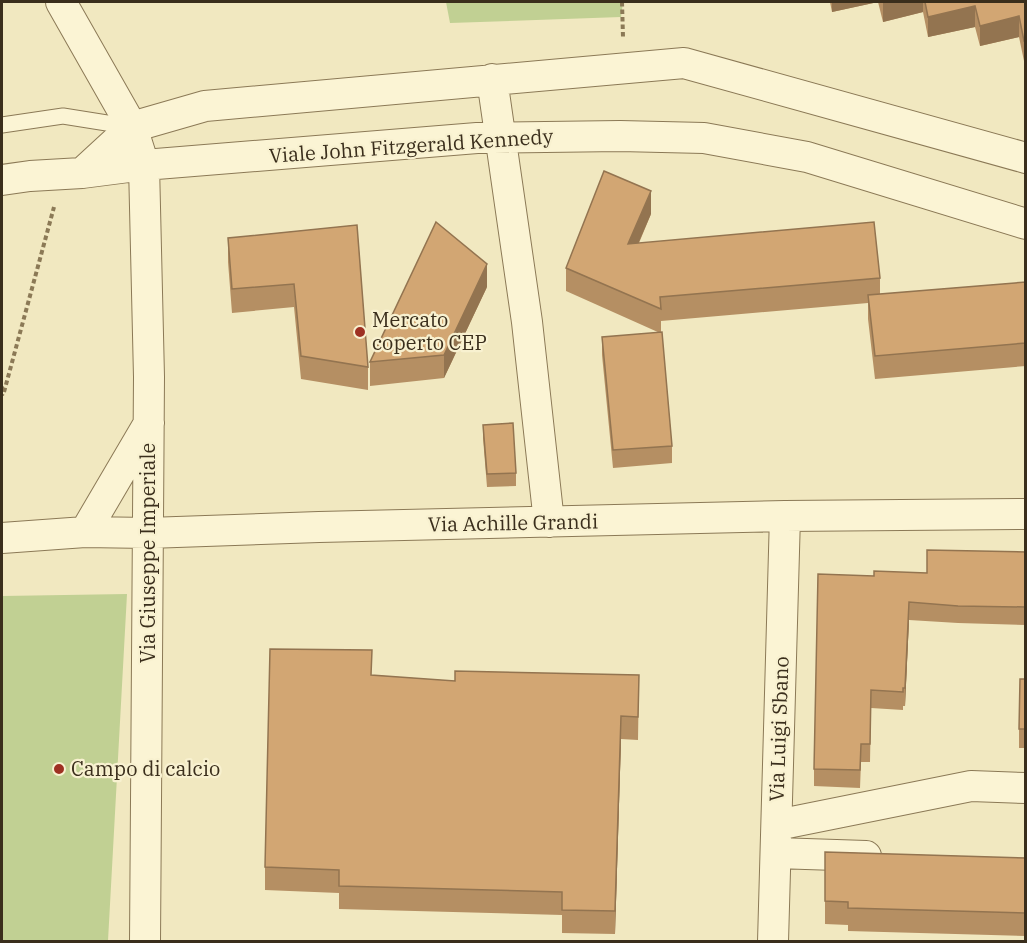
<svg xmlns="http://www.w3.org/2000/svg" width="1027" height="943" viewBox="0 0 1027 943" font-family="'IBM Plex Serif',serif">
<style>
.green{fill:#c1d093}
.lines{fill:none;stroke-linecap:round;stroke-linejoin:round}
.lane-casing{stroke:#8b7956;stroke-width:17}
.street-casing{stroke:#8b7956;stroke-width:32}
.path{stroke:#8b7956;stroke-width:4;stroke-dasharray:4.5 3;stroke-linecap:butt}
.lane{stroke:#fbf4d4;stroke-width:15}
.street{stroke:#fbf4d4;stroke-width:30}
.wall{fill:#b58f63}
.shaded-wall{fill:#937450}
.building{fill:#d2a673;stroke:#937450;stroke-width:1.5}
.poi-dot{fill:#9e3122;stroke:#f8f1d0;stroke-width:2}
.labels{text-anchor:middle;stroke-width:4.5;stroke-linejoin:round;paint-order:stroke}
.street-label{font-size:20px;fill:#3a2e1c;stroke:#f8f1d0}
.poi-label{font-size:20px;fill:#3a2e1c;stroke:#f8f1d0;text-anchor:start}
</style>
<rect width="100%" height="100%" fill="#f1e8c0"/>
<!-- green -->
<path class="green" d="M 446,2 L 623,2 L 621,17 L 450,23 Z
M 127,594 L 108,941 L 2,941 L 2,596 Z"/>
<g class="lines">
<!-- lane casing -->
<g class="lane-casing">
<path id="lane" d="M 2,125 L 63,116 L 132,127"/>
</g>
<!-- street casing -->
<g class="street-casing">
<path id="street" d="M 61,2 L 132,127 L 144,165 L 149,377 L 145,942
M 492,79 L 527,322 L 549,522
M 82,173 L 132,127 L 205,106 L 684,63 L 1026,158
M 2,180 L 30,176 L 82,173 L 144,165 L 477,138 L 620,136 L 704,138 L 807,157 L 1026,224
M 85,532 L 149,423
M 2,538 L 85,532 L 148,533 L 319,527 L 785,516 L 1026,514
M 777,825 L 971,786 L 1026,788
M 776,853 L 866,856
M 773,942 L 785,516"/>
</g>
<!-- path -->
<path class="path" d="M 622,2 L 623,37
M 2,387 L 4,392 L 2,395
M 4,392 L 54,207"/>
<!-- lane -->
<use href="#lane" class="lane"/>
<!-- street -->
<use href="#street" class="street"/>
</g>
<!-- wall -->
<path class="wall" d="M 830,2 L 1026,2 L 1024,61 L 1019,37 L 980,46 L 975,27 L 928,37 L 923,12 L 883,22 L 878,2 L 832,12 Z
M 651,214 L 639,243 L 880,278 L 880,294 L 1026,282 L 1026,366 L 875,379 L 868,319 L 868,303 L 661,321 L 661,332 L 672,446 L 672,463 L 613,468 L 602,355 L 602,337 L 660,333 L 566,291 L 566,268 Z
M 357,225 L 368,367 L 368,390 L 301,379 L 294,307 L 232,313 L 228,262 L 228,238 Z
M 487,287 L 444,378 L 370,386 L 370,362 Z
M 483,425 L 516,473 L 516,486 L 487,487 L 483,438 Z
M 1026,552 L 1026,625 L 958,623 L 909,620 L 905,706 L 903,706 L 903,710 L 871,708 L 870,762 L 861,762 L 860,788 L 814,786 L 814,769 L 874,576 L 927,573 Z
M 372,675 L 455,681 L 639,675 L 638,740 L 621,739 L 615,934 L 562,933 L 562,915 L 339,909 L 339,893 L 265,890 L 265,867 Z
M 1026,679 L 1026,748 L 1019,748 L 1019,729 Z
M 825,852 L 1026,858 L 1026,936 L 848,931 L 848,925 L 825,924 Z"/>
<!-- shaded-wall -->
<path class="shaded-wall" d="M 832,2 L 878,2 L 832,12 Z
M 883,2 L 923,2 L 923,12 L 883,22 Z
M 975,6 L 975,27 L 928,37 L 928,17 Z
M 1019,16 L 1019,37 L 980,46 L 980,26 Z
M 1026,40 L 1026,61 L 1024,61 L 1024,41 Z
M 651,191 L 651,214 L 628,267 L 628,244 Z
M 487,264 L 487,287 L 444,378 L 444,355 Z
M 909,602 L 909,620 L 905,706 L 905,688 Z
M 621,716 L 621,739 L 615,934 L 615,911 Z"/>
<!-- building -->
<path class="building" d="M 925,2 L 1026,2 L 1026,40 L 1024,41 L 1019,16 L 980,26 L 975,6 L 928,17 Z
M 604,171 L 651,191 L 628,244 L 874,222 L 880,278 L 660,297 L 661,309 L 566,268 Z
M 436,222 L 487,264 L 444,355 L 370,362 Z
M 357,225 L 368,367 L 301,356 L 294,284 L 232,289 L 228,238 Z
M 1026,282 L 1026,343 L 875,356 L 868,295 Z
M 662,332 L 672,446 L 613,450 L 602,337 Z
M 513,423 L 516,473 L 487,474 L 483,425 Z
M 927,550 L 1026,552 L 1026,607 L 958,606 L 909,602 L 905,688 L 903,688 L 903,692 L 871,690 L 870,744 L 861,744 L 860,770 L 814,769 L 818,574 L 874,576 L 874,571 L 927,573 Z
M 270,649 L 372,650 L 371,675 L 455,681 L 455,671 L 639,675 L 638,717 L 621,716 L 615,911 L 562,910 L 562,892 L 339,886 L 339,870 L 265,867 Z
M 1020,679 L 1026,679 L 1026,729 L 1019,729 Z
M 825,852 L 1026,858 L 1026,913 L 848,908 L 848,902 L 825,901 Z"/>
<!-- markers -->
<g class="poi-dot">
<circle cx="360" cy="332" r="6"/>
<circle cx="59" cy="769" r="6"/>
</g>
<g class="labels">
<!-- street labels -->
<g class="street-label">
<text transform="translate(411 146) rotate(-4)" y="7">Viale John Fitzgerald Kennedy</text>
<text transform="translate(513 523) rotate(-1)" y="7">Via Achille Grandi</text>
<text transform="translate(148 553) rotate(-90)" y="7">Via Giuseppe Imperiale</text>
<text transform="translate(779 729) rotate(-88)" y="7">Via Luigi Sbano</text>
</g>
<!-- poi labels -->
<g class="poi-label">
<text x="372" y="327">Mercato<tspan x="372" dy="23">coperto CEP</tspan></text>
<text x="71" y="776">Campo di calcio</text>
</g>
</g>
<!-- border -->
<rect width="1027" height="943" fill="none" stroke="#3a2e1c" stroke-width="6"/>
</svg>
